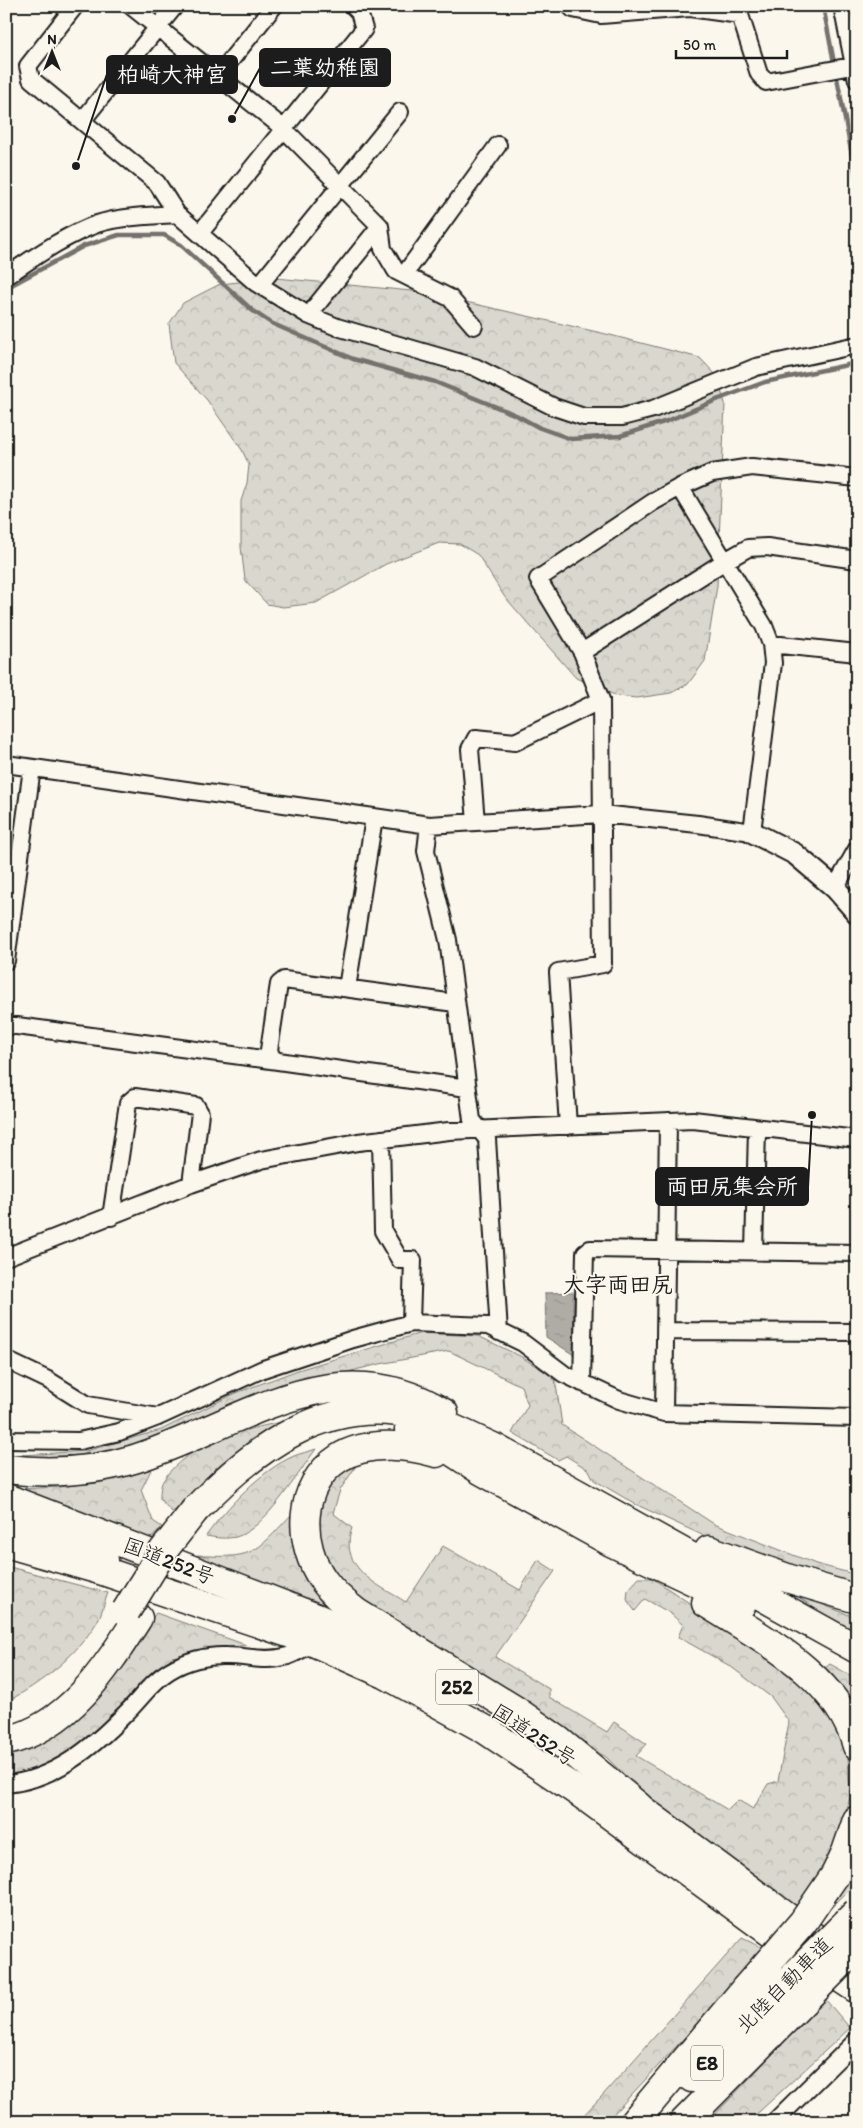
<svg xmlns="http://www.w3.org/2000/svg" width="863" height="2128" viewBox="0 0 863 2128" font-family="Itim,'Klee One',sans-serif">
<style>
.forest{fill:url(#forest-crowns);stroke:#7b7a75}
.water{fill:url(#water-ripples);stroke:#74726e}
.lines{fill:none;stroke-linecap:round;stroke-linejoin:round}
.stream{stroke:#74726e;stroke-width:4.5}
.minor-casing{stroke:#1c1c1c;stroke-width:20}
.tertiary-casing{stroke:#1c1c1c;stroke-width:24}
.trunk-casing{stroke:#1c1c1c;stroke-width:31}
.motorway-casing{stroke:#1c1c1c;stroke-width:31}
.minor{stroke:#fbf7ec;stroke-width:16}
.tertiary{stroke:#fbf7ec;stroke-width:20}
.trunk{stroke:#fbf7ec;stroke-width:28}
.motorway{stroke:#fbf7ec;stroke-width:28}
.motorway-bridge-casing{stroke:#1c1c1c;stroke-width:31;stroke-linecap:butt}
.motorway-bridge{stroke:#fbf7ec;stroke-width:28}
.labels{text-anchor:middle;stroke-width:4;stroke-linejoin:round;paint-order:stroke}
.shield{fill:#fbf7ec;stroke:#5f5e5a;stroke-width:1}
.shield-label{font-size:20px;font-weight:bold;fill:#1c1c1c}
.street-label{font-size:21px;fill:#1c1c1c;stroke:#fbf7ec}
.neighbourhood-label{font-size:22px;font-weight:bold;fill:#1c1c1c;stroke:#fbf7ec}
.leader{fill:none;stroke:#1c1c1c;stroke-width:2}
.callout-dot{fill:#1c1c1c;stroke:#fbf7ec;stroke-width:2}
.callout{fill:#1c1c1c;stroke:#1c1c1c;stroke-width:2}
.callout-label{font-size:22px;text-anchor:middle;font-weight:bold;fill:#fff}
</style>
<defs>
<pattern id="forest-crowns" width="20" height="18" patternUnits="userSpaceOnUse" patternTransform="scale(1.25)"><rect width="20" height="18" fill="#dad7ce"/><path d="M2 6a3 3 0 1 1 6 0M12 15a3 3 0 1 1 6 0" fill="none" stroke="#bab8b0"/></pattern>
<pattern id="water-ripples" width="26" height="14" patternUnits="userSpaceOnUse" patternTransform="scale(1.25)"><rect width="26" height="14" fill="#afaca5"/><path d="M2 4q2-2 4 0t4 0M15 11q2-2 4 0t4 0" fill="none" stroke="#96938d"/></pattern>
</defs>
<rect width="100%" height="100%" fill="#fbf7ec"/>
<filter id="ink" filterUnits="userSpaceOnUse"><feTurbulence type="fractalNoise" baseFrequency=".02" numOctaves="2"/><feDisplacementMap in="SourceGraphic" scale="10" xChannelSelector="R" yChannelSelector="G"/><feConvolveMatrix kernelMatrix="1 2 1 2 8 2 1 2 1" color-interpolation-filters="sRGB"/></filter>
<g filter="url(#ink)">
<!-- forest -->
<path class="forest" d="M 276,278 L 422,292 L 606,334 L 700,358 L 716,375 L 725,403 L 717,586 L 705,661 L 688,684 L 671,693 L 637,698 L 617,696 L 576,678 L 504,596 L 478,555 L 460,544 L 439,543 L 386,564 L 316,603 L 283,607 L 267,604 L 245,580 L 241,547 L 241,501 L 247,483 L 249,465 L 242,450 L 207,400 L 174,363 L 169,324 L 183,303 L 220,284 Z
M 421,1333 L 478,1336 L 520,1356 L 555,1378 L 562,1425 L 714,1524 L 816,1564 L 857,1575 L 857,1587 L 713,1540 L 635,1504 L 594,1480 L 589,1470 L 566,1456 L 558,1460 L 512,1433 L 528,1405 L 521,1386 L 449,1351 L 380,1364 L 298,1384 L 155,1444 L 46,1464 L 6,1456 L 86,1451 L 161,1430 L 236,1393 L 298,1370 Z
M 288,1421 L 253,1438 L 220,1464 L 180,1507 L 172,1512 L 160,1499 C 160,1494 160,1486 163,1481 C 186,1443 247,1428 288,1421 Z
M 316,1449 C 298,1473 265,1529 236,1537 C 225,1539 217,1538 206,1536 C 227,1507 261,1470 294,1456 C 301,1453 308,1452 316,1449 Z
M 154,1464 L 141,1490 L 153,1521 L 162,1527 L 151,1540 L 18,1489 L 60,1487 L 91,1483 Z
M 356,1466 L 340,1490 L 333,1513 L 352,1528 C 338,1568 378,1585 406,1602 L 443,1546 L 520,1590 L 538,1560 L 555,1571 L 495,1657 L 549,1689 L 549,1697 L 607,1732 L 614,1722 L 647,1744 L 636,1756 L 728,1810 L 738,1800 L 753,1809 L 768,1784 L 778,1781 L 789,1722 L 771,1697 L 730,1666 L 678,1637 L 683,1625 L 670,1613 L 645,1599 L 635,1611 L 627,1600 L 628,1590 L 639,1578 L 652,1578 L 813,1686 L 836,1721 L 848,1755 L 850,1798 L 838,1840 L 812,1891 L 791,1915 L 707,1843 L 645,1795 L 606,1757 L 348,1599 L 316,1543 L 316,1504 L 342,1471 Z
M 297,1509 L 359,1632 L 195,1557 L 198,1555 C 259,1561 258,1548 297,1509 Z
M 6,1566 L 108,1593 C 104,1602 102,1614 97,1622 C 75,1657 42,1683 6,1702 Z
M 795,1594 L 857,1618 L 857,1636 L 824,1616 Z
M 156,1613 L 246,1645 L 172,1657 L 127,1701 L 107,1726 L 76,1749 L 44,1768 L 6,1778 L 6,1757 L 46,1741 L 78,1712 L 133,1645 Z
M 830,1664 L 857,1679 L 857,1714 L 826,1679 L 825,1668 Z
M 857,1842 L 857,1882 L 824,1915 Z
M 742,1938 L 763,1948 L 684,2038 L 606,2122 L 577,2122 L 602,2096 Z
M 825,1999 L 850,2028 L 748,2122 L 708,2122 Z"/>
<!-- water -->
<path class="water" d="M 573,1292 L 574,1355 L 546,1337 L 545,1293 Z"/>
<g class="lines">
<!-- stream -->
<path class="stream" d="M 823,6 L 857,181
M 6,288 L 84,246 L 119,235 L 164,235 L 181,245 L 253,311 L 271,323 L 353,359 L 435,382 L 516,415 L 540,428 L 571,439 L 620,436 L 667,421 L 719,399 L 765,382 L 857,363"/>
<!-- minor casing -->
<g class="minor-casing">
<path id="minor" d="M 75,6 L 28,66 L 31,79 L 157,183 L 177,214 L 256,283 L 308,315 L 337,327 L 475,367 L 554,407 L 584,417 L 622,417 L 653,409 L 756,367 L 857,345
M 131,6 L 283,128 L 380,226 L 383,249 L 396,271 L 450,298 L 474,326
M 570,6 L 573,9 L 601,15 L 690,8 L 740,15 L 759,74 L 766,82 L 857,65
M 842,6 L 857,80
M 218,76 L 274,6
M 82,121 L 175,6
M 200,233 L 364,29 L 359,12 L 353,6
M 404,275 L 498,145
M 6,276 C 35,257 64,236 97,224 C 122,216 151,216 177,214
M 256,283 L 262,282 L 400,112
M 315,307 L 380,226
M 771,644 L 857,653
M 582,652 L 725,561 L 748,548 L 767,547 L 857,560
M 6,764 L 429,825 L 601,814 L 698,824 L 752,832 L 773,663 L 771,644 L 764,626 L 680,487
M 476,822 L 470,749 L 476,738 L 515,742 L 601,700
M 429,825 L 426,851 L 448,940 L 472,1120 L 487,1139 L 499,1332
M 835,888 L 857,849
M 6,961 L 32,768
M 347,988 L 374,818
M 455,1003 L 284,980 L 279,984 L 269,1050 L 272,1058 L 278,1061 L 467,1088
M 6,1026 L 17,1026 L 278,1061
M 568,1126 L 558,972 L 603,964 L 601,700 L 582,652 L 538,579 L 653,502 L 680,487 L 712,473 L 752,467 L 857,478
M 381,1139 L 383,1231 L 400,1260 L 413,1260 L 411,1323
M 111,1217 L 128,1103 L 135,1097 L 196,1106 L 200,1113 L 191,1184
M 754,1252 L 757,1128
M 6,1257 L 191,1184 L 261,1160 L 358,1142 L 449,1131 L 693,1120 L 857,1139
M 666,1331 L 857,1332
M 6,1360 L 48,1380 L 88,1405 L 158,1417
M 582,1383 L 585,1253 L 590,1249 L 857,1253
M 664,1413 L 668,1121
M 6,1440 L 79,1441 L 119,1432 L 158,1417 L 263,1369 L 353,1339 L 411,1323 L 488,1326 L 523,1343 L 564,1374 L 619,1400 L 664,1413 L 857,1418
M 6,1784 C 54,1780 93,1747 125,1714 C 140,1700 151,1682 169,1671 C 185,1661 207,1655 227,1656 C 246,1656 265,1662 284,1657 C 294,1655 305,1647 315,1642
M 774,2122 L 857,2040"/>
</g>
<!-- tertiary casing -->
<g class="tertiary-casing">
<path id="tertiary" d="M 752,832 L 795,854 L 835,888 L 857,913"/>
</g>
<!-- trunk casing -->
<g class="trunk-casing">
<path id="trunk" d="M 6,1498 L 317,1618 L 414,1662 L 435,1674
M 6,1523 L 104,1560
M 293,1633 L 385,1674 L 486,1730 L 580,1793 L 770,1932 L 857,1989
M 618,1792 L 857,1969"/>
</g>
<!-- motorway casing -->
<g class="motorway-casing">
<path id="motorway" d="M 409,1429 L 436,1441 L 482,1471 L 611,1542 L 742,1604
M 436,1453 C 407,1444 366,1441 339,1458 C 297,1485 297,1544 324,1581 C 333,1594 344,1603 357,1613 L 515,1710 L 559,1741 L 638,1806
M 6,1469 C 49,1474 92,1472 134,1459 C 238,1427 334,1344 444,1413
M 195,1510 C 252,1450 326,1394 414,1415 C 442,1422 468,1436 495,1448 L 857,1649
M 6,1543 L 100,1570 L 315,1642
M 709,1550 L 790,1579 L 857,1599
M 706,1603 C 763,1639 838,1676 857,1746
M 6,1741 C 69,1727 106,1668 138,1618
M 835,1875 L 846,1852 L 857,1820
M 692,2078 L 766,2004
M 634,2122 L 745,1989
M 684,2122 L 785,2020"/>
</g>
<!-- minor -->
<use href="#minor" class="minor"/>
<!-- tertiary -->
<use href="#tertiary" class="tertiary"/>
<!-- trunk -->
<use href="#trunk" class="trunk"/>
<!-- motorway -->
<use href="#motorway" class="motorway"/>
<!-- motorway-bridge casing -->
<g class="motorway-bridge-casing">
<path id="motorway-bridge" d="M 126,1611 L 163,1551 L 195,1510
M 745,1989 L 803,1922 L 835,1875
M 766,2004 L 857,1912
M 785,2020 L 857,1947"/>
</g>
<!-- motorway-bridge -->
<use href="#motorway-bridge" class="motorway-bridge"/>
</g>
</g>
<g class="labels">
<!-- shield labels -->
<g class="shield">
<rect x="436" y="1669.5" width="42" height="35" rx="4"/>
<rect x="691" y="2045.5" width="32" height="35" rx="4"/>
</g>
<g class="shield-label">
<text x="457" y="1694">252</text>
<text x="707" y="2070">E8</text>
</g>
<!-- street labels -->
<g class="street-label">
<text transform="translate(169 1561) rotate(21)" y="7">国道252号</text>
<text transform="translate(534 1735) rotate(33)" y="7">国道252号</text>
<text transform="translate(784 1985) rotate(-45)" y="7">北陸自動車道</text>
</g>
<!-- neighbourhood labels -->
<g class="neighbourhood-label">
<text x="618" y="1292">大字両田尻</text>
</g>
</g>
<!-- callouts -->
<path class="leader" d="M232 119L260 68M76 166L107 74M812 1115L808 1187"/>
<g class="callout-dot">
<circle cx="232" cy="119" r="5"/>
<circle cx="76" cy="166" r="5"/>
<circle cx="812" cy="1115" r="5"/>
</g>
<g class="callout">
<rect x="260" y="49" width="130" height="37" rx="5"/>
<rect x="107" y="56" width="130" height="37" rx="5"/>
<rect x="656" y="1168" width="152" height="37" rx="5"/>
</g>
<g class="callout-label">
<text x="325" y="75">二葉幼稚園</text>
<text x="172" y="82">柏崎大神宮</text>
<text x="732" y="1194">両田尻集会所</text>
</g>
<!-- margin -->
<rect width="863" height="2128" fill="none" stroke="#fbf7ec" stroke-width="25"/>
<rect x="12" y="12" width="838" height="2103" fill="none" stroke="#1c1c1c" stroke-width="2" filter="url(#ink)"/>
<!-- north arrow -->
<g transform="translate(52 52)" stroke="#fbf7ec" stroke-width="4" paint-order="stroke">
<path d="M0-4L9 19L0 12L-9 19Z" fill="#1c1c1c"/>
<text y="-8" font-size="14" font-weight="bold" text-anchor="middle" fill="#1c1c1c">N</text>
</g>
<!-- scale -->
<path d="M676 50v8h111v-8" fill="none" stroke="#1c1c1c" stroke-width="2.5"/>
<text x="683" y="50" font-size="15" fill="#1c1c1c" stroke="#fbf7ec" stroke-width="4" paint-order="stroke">50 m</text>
</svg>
